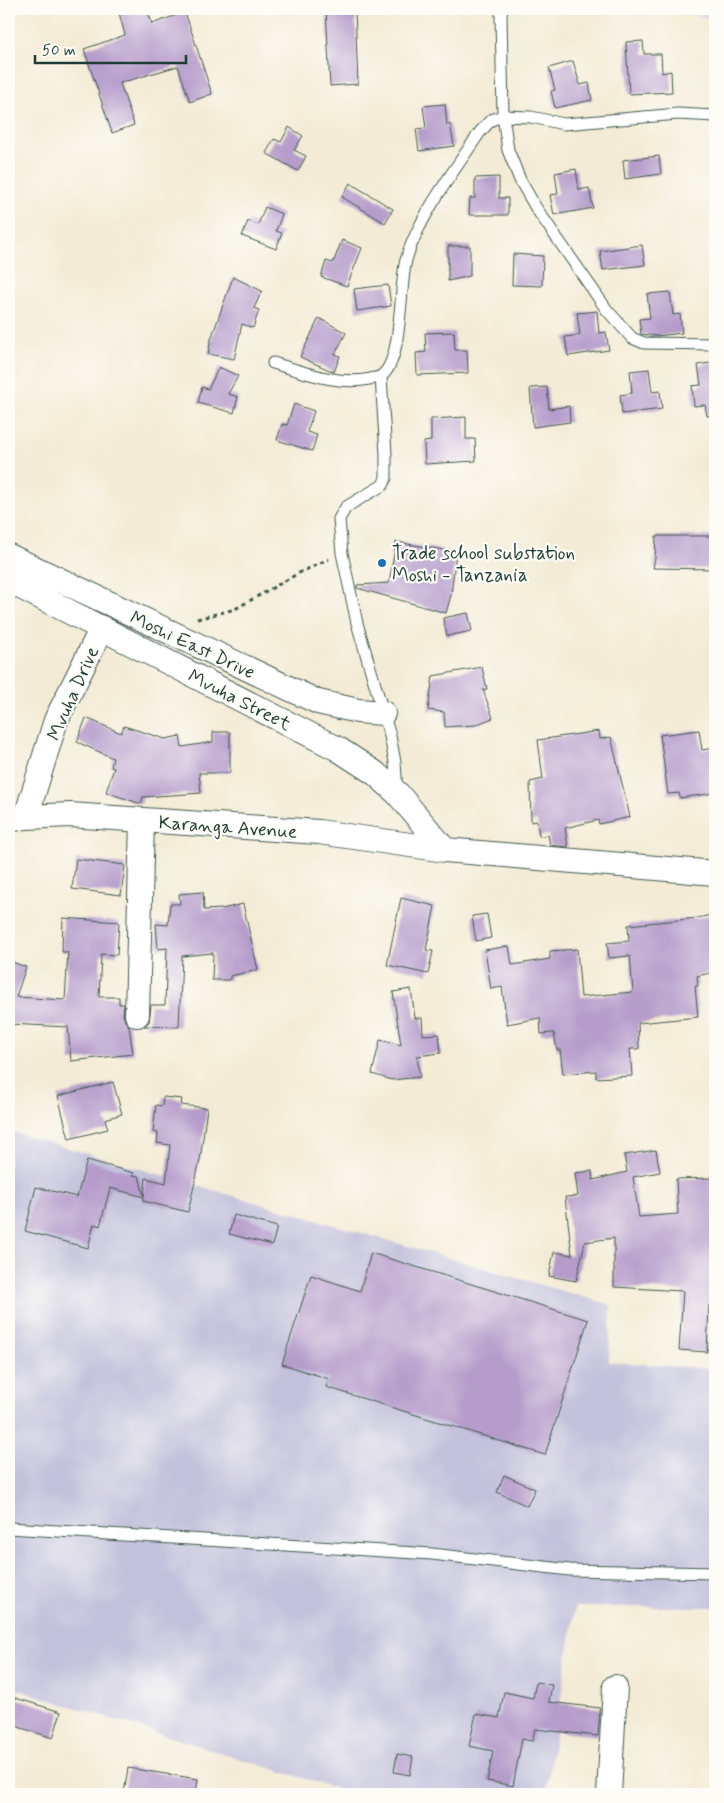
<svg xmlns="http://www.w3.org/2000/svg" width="724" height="1803" viewBox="0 0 724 1803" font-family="Mynerve,sans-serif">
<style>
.built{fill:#ded5f5}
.industrial{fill:#c3c1db}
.building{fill:#b59ccb}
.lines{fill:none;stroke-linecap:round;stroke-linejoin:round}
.service-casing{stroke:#3f574c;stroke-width:13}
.minor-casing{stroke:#3f574c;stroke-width:26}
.path{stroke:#3f574c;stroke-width:3;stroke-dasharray:4 4;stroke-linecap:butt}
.service{stroke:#fff;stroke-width:11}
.minor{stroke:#fff;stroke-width:24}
.poi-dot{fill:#1f6fb2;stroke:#fdfcf7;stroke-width:2}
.labels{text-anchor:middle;stroke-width:4.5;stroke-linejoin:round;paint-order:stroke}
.poi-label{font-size:19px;fill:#1f3d34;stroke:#fdfcf7;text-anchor:start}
.street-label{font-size:19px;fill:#1f3d34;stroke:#fdfcf7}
</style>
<rect width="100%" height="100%" fill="#fdfcf7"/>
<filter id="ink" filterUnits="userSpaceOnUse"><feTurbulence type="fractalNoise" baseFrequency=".02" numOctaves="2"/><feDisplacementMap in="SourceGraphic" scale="10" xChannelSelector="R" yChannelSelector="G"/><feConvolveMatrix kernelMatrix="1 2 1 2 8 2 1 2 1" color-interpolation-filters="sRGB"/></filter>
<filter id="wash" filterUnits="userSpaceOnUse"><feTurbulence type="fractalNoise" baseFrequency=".0096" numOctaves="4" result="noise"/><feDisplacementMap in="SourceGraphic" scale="20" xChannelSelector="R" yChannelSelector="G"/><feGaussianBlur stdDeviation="1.12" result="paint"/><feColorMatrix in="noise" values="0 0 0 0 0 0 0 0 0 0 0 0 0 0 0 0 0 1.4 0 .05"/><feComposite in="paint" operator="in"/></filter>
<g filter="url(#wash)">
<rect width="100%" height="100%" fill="#f3ebd5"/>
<!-- built -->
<path class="built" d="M 675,9 L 715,9 L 715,20 Z"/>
<!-- industrial -->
<path class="industrial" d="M 9,1131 L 611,1305 L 609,1362 L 715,1369 L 715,1607 L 575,1607 L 546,1794 L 354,1794 L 9,1687 Z"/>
<g id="blocks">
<!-- building -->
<path class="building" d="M 118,9 L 147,9 L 152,24 L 185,12 L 212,94 L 190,102 L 178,66 L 120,83 L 134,125 L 112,133 L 84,49 L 125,35 Z
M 326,9 L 355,9 L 358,84 L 330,86 Z
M 643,41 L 644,54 L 661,54 L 662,73 L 671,71 L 672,92 L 629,94 L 626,42 Z
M 573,61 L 580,85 L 589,83 L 592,100 L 555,108 L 551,91 L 555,90 L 549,68 Z
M 445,104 L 447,125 L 450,124 L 454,146 L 419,151 L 416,129 L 426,128 L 423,106 Z
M 289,127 L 303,136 L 294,150 L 306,156 L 298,171 L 266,153 L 274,139 L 281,142 Z
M 659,156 L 661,174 L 625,179 L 623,160 Z
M 576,169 L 579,190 L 589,188 L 593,208 L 554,215 L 550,195 L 558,194 L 555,173 Z
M 499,177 L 499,198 L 508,198 L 508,215 L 469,215 L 470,198 L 475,198 L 475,178 Z
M 350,183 L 393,209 L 385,223 L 342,197 Z
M 265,207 L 282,214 L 276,231 L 282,233 L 276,249 L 242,236 L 248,221 L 258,225 Z
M 342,240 L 362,248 L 347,286 L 321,277 L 326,261 L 333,263 Z
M 642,245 L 645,265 L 603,270 L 600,251 Z
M 448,246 L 470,246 L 470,276 L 448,281 Z
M 513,254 L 543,256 L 542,286 L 512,285 Z
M 233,277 L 262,291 L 254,308 L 259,310 L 253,328 L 242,324 L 234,359 L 208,354 L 211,339 Z
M 388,285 L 391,306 L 357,311 L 354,289 Z
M 670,292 L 673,315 L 680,314 L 682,333 L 657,336 L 641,334 L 639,319 L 650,318 L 647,294 Z
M 597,311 L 599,333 L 606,332 L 609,350 L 568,356 L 565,337 L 580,335 L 577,313 Z
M 319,318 L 346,333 L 335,354 L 340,356 L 334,372 L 300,357 Z
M 454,332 L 455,350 L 467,350 L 468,373 L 417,375 L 416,353 L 426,352 L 425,333 Z
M 715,362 L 715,415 L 707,416 L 705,405 L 694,406 L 692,386 L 701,385 L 698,365 Z
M 219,367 L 238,376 L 228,394 L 238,397 L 234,413 L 198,403 L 202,387 L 208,389 Z
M 649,369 L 652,392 L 660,391 L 662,409 L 622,414 L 620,395 L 632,393 L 630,371 Z
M 547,387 L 549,409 L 569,406 L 570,422 L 533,427 L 530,388 Z
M 294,404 L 314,411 L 307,432 L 317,435 L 312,451 L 277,440 L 282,424 L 287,425 Z
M 466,417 L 466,439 L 475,439 L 476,461 L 425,464 L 424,442 L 431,441 L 431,419 Z
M 656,536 L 715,536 L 715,569 L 653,568 L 655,558 Z
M 396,542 L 456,552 L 451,595 L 446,613 L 357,588 L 357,585 L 389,583 Z
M 468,613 L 472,631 L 447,636 L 443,618 Z
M 482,667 L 487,689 L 483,690 L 493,718 L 475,725 L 445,727 L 444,712 L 428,710 L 433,676 Z
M 86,718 L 121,733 L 124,726 L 165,739 L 180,736 L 182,747 L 213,742 L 213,732 L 230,732 L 230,773 L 199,773 L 201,793 L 143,797 L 141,804 L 106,792 L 114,768 L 111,767 L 113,758 L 77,742 Z
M 699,730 L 702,750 L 715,748 L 715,793 L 680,798 L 679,793 L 668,794 L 660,735 Z
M 599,731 L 600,739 L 611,737 L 630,817 L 599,824 L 598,820 L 565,828 L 568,847 L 550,845 L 548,835 L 539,836 L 537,821 L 531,822 L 530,782 L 543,779 L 538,740 Z
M 76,859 L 125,865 L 121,895 L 72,889 Z
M 203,892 L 204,910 L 222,909 L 243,904 L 258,970 L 230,976 L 230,980 L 212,980 L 213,953 L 182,956 L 179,1027 L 144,1026 L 149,1022 L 151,1005 L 165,1005 L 167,948 L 158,949 L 156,924 L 168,925 L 170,904 L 180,904 L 179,894 Z
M 401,898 L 435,906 L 426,950 L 433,951 L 428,974 L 387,965 Z
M 487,914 L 491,938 L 476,941 L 472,916 Z
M 715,914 L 715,972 L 697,976 L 698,986 L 695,986 L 698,1017 L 638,1023 L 639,1049 L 630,1049 L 632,1076 L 596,1078 L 596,1071 L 563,1074 L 560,1050 L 557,1050 L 554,1033 L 541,1034 L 540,1018 L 507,1024 L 502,987 L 491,989 L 485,950 L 509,946 L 512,965 L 550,959 L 550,951 L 577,949 L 581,997 L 633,992 L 630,956 L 609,958 L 607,943 L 629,941 L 628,925 L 698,918 Z
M 63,918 L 119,922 L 117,955 L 101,954 L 99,997 L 119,997 L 119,1004 L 124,1004 L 123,1015 L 125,1021 L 129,1026 L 133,1054 L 71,1061 L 68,1027 L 9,1024 L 9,961 L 26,967 L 16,997 L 65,1000 L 68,952 L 62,952 Z
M 411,989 L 415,1018 L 422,1018 L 423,1035 L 439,1034 L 441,1053 L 417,1056 L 420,1077 L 392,1080 L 372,1074 L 380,1040 L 401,1045 L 393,992 Z
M 113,1082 L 122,1114 L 105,1119 L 108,1129 L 69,1139 L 58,1096 Z
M 163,1097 L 182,1099 L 181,1105 L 207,1108 L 200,1160 L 188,1212 L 143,1201 L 144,1197 L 110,1188 L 100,1226 L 94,1224 L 88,1248 L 25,1231 L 36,1187 L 77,1197 L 87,1160 L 134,1173 L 133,1175 L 139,1176 L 144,1196 L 146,1178 L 166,1183 L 170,1145 L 157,1143 L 158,1133 L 153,1132 L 156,1105 L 162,1106 Z
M 656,1150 L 660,1172 L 633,1177 L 639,1217 L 678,1214 L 676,1179 L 712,1178 L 714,1212 L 714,1305 L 709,1305 L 707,1352 L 679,1350 L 683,1291 L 614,1287 L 614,1238 L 585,1242 L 576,1281 L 549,1276 L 554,1252 L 572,1255 L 565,1197 L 578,1196 L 575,1173 L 592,1171 L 593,1180 L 627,1172 L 624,1155 Z
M 234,1215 L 277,1227 L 272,1245 L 229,1234 Z
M 371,1253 L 588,1320 L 545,1455 L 326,1387 L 329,1379 L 282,1364 L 311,1275 L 360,1291 Z
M 504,1475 L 535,1489 L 527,1506 L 497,1492 Z
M 536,1682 L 552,1685 L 549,1702 L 600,1708 L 598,1736 L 535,1729 L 532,1741 L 522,1739 L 513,1786 L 487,1781 L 493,1751 L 469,1746 L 476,1714 L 499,1718 L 504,1692 L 533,1698 Z
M 9,1696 L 61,1712 L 53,1738 L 9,1724 Z
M 397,1754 L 413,1757 L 410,1775 L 394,1772 Z
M 128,1768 L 198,1779 L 196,1794 L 124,1794 Z"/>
</g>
</g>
<g filter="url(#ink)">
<use href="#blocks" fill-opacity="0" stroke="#3f574c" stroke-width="1"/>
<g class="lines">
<!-- service casing -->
<g class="service-casing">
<path id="service" d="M 502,9 L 501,15 L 503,116 L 508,150 L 520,180 L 536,208 L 607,310 L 632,338 L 644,343 L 715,344
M 273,363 C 304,372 338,386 370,379 C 373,378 378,378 381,376 C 403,362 399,287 406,260 C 418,218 456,168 480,132 L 491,120 L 503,116 L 531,117 L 564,124 L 678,114 L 715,116
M 381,377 L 386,454 L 386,478 L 383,485 L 346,507 L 339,519 L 342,553 L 357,623 L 390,736 L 395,762 L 397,792
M 9,1528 L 432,1554 L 570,1570 L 715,1573"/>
</g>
<!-- minor casing -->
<g class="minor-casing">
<path id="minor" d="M 9,556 L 318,702 L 358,711 L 383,713
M 9,581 L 338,749 L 375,773 L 398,794 L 445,850
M 26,817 L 56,720 L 102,628
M 9,820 L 26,817 L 70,815 L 319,832 L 445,850 L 715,873
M 137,1015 L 142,820
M 609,1794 L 615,1687"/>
</g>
<!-- path -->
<path class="path" d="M 197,619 L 235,609 L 299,573 L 329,559"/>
<!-- service -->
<use href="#service" class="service"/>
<!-- minor -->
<use href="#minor" class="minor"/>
</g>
</g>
<!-- markers -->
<circle class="poi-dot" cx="382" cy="563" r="5"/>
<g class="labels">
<!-- poi labels -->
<g class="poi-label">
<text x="392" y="559">Trade school substation<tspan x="392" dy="22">Moshi - Tanzania</tspan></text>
</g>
<!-- street labels -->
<g class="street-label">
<text transform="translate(193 644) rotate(25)" y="7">Moshi East Drive</text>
<text transform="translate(72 693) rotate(-66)" y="7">Mvuha Drive</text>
<text transform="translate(240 699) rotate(27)" y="7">Mvuha Street</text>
<text transform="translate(228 826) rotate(4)" y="7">Karanga Avenue</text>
</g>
</g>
<!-- margin -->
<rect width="724" height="1803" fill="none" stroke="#fdfcf7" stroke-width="30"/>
<!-- scale -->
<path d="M35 55v8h151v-8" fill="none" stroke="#1f3d34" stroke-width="2.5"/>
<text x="42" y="55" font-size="15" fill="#1f3d34" stroke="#fdfcf7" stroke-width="4" paint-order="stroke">50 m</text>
</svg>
